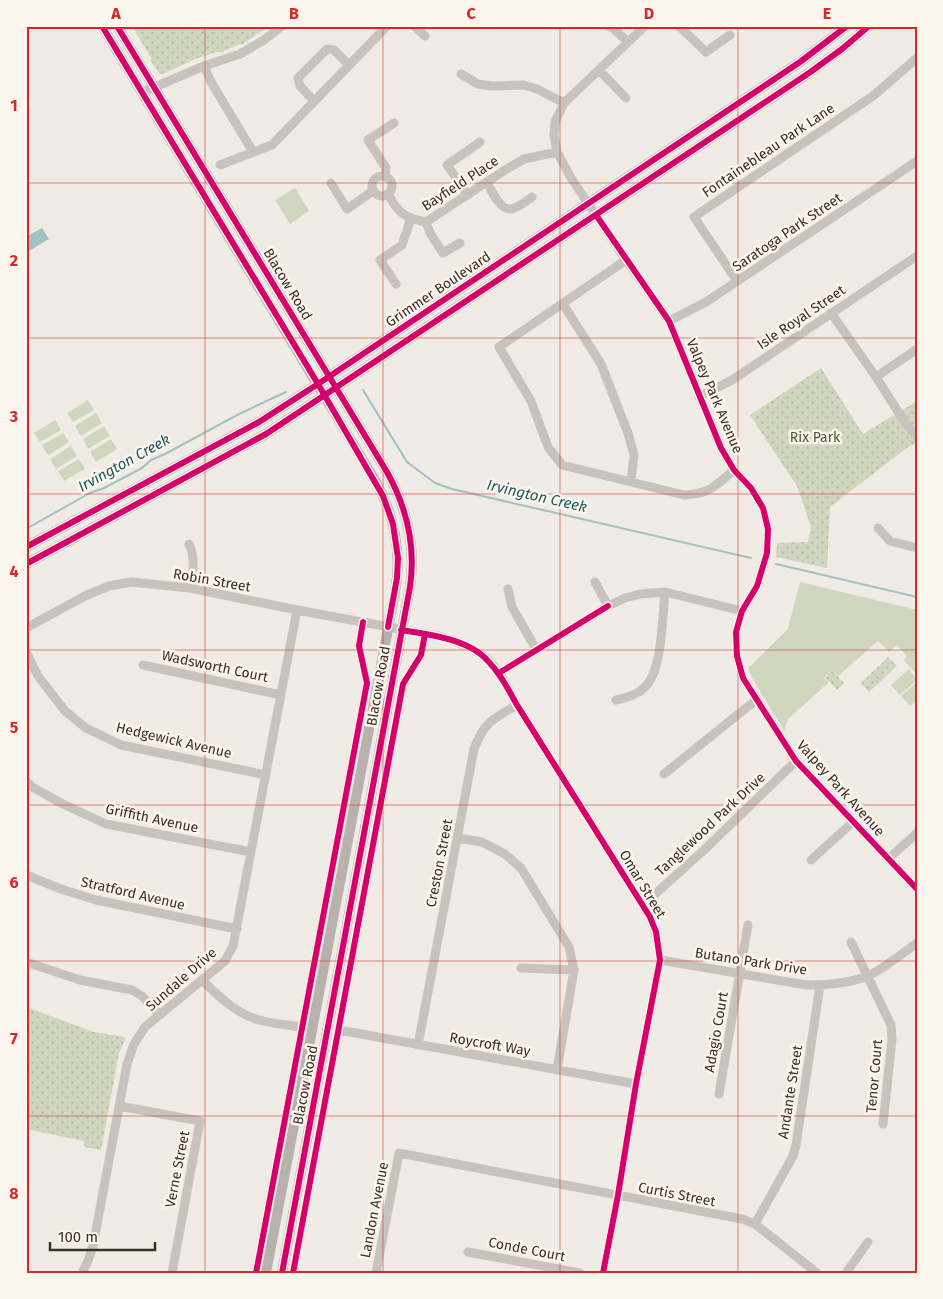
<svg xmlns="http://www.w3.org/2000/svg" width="943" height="1299" viewBox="0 0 943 1299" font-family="'Fira Sans',sans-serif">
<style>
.grass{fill:#d1d6bf}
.park{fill:url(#park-dots)}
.water{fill:#a1c2c1}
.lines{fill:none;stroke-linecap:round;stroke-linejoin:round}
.stream{stroke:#a1c2c1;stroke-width:2}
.minor{stroke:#c9c3be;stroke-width:9}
.major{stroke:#b8b1ad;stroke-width:10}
.cycleway-casing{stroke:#fbf5ee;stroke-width:9}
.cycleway{stroke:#d6006c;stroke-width:6}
.grid{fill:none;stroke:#d62828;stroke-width:1;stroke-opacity:0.55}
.labels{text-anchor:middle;stroke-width:5;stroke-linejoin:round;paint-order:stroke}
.street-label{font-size:14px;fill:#3b302b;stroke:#fbf5ee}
.park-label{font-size:14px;fill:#4a5a2e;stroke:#fbf5ee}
.water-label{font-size:15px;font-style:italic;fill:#1f5a5e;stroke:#fbf5ee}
.neatline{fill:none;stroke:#d62828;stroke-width:2}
.grid-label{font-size:16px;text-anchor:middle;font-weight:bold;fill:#d62828}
</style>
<defs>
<pattern id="park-dots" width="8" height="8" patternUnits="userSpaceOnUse" patternTransform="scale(1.25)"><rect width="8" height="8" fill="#d1d6bf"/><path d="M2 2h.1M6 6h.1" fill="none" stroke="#b4b8a4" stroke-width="1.8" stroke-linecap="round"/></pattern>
</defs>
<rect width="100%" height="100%" fill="#f0ebe5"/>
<!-- grass -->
<path class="grass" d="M 295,188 L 309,211 L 290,224 L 275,200 Z
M 88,400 L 94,410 L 73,422 L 67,413 Z
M 96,413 L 102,423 L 81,436 L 75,426 Z
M 55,420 L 61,430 L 40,442 L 34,433 Z
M 104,426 L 110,436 L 88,449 L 83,439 Z
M 63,433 L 69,442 L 48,455 L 42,445 Z
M 111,439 L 117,449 L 96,462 L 90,452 Z
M 71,446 L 77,456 L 56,469 L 50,459 Z
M 79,459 L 85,469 L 64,481 L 58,471 Z
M 800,582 L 917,610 L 917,675 L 904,660 L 907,656 L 897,645 L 889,652 L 878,641 L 838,676 L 831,669 L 827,673 L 828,674 L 824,678 L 828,683 L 788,719 L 784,731 L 752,678 L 748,668 L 788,629 Z
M 909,669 L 917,680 L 900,695 L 891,685 Z
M 917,682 L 917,701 L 910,706 L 901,696 Z"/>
<!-- park -->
<path class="park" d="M 132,26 L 270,26 L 241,45 L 240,44 L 222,52 L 216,52 L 195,59 L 165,73 L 160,74 L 150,60 L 152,59 Z
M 821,368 L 863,434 L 917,401 L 917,443 L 908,447 L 830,507 L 827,568 L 776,557 L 777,543 L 808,542 L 811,527 L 797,486 L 750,415 Z
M 888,657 L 897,666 L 869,692 L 861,683 Z
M 831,669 L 844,683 L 837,690 L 829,681 L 828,682 L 825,678 L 829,675 L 827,672 Z
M 26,1007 L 94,1032 L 126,1037 L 119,1053 L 101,1150 L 84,1147 L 84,1141 L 26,1129 Z"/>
<!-- water -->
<path class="water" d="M 42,228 L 49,239 L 29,251 L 26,247 L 26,237 Z"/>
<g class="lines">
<!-- stream -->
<path class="stream" d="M 363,390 L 407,462 L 435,483 L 452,489 L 751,558
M 26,529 L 90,493 L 104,488 L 142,468 L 151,460 L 165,454 L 239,414 L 286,392
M 776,564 L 917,597"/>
<!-- minor -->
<path class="minor" d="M 414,26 L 425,36
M 608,26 L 614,29 L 628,42
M 645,26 L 564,103 L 555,122 L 554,135 L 557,152 L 571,178 L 626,260 L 669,321 L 721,448 L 734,470 L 751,488 L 763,508 L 768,529 L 767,553 L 757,586 L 742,611 L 736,632 L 737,656 L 743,678 L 796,761 L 917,889
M 679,26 L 706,52 L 730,35
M 204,66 L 211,82 L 253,152
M 599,70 L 626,98
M 461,74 L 478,84 L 491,86 L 524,85 L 537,89 L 564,103
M 143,92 L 204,66 L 240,54 L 264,40 L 282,26
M 314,101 L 300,86 L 298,78 L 327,49 L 334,50 L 349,65
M 220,165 L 272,145 L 387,26
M372 186a10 10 0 1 1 20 0a10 10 0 1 1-20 0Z
M 385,176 L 386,168 L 368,140 L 394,123
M 487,182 C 491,190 500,210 510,209 C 517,209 526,201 532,197
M 331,183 L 347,209 L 373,191
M 388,194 C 398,213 405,218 426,222 L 505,170 L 524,159 L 557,152
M 468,195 L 447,165 L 480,142
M 426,222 L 430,233 L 443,253 L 460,243
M 626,260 L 499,347 L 531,401 L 548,447 L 562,465 L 684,495 C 710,494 715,486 734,470
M 737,281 L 694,217 L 873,96 L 917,58
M 396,284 L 380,260 L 402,245 L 411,218
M 563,304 L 601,364 L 628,433 L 634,455 L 631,481
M 831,313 L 876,377 L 904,421 L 917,437
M 669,321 L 706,302 L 917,161
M 876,377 L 917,349
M 699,397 L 732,380 L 917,256
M 878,528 L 890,541 L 917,548
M 189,544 C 196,559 193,572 190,588
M 595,582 L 608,606
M 508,589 L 512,607 L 536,649
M 26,628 L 85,596 L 109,586 L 131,582 L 190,588 L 297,610 L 443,637 C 457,642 474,648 486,658 C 500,670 508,689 517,705 L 650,917 C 656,932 659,945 660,960 L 636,1084 L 618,1195 L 603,1273
M 26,652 L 38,676 L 65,711 L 86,728 L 121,745 L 266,775
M 143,665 L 281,695
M 499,673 L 608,606 L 625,598 L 640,594 L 665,592 L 742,611
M 616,700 C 627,697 637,695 645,687 C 663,669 662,617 665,592
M 664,774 L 756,700
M 26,781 L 32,787 L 63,804 L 106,824 L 251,852
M 457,838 L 482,842 L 505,854 L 521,868 L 569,947 L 574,970 L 557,1070
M 888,859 L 917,833
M 811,860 L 853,822
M 26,875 L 61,889 L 96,900 L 237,929
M 643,905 L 704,850 L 796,761
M 851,942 L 891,1025 L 892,1039 L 883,1124
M 660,960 L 806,985 C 826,985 848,984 868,976 C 883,969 903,953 917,943
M 26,962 L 80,980 L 132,990 L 142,996 L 160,1015
M 521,968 L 574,970
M 202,980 C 219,997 239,1016 263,1021 C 275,1024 288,1025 301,1027
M 339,1030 L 636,1084
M 418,1045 L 474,749 C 484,722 494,718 517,705
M 719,1094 L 748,925
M 119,1106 L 200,1121 L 172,1273
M 755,1224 L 793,1156 L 796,1145 L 820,985
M 468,1252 L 580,1273
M 82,1273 L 88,1261 L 93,1246 L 127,1064 L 134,1044 L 145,1027 L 225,961 L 233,946 L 297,610
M 256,1273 L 367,683 L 359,646 L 363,622
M 293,1273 L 403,684 L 421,655 L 425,634
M 376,1273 L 399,1153 L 742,1219 L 755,1224 L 817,1273
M 846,1273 L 868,1242"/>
<!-- major -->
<path class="major" d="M 102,26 L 376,482 C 395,517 402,553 395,592 L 266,1273
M 117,26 L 387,472 C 407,508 416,546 410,587 L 282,1273
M 26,547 L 259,422 L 318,384 L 800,62 L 847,26
M 26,564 L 266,434 L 809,73 L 842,49 L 869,26"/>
<!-- cycleway casing -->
<g class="cycleway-casing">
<path id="cycleway" d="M 102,26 L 318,384 L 383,496 L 393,524 L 398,558 L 397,578 L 388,627
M 117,26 L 387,472 C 407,508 416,546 410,587 L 282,1273
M 596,215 L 669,321 L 721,448 L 734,470 L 751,488 L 763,508 L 768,529 L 767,553 L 757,586 L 742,611 L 736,632 L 737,656 L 743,678 L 796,761 L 917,889
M 26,547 L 259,422 L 318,384 L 800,62 L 847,26
M 26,564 L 266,434 L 809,73 L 842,49 L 869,26
M 401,630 C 427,634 468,639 487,660 C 500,673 508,689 517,705 L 650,917 L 656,932 L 660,960 L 636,1084 L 618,1195 L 603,1273
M 499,673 L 608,606
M 256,1273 L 367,683 L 359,646 L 363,622
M 293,1273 L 403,684 L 421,655 L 425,634"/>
</g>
<!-- cycleway -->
<use href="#cycleway" class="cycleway"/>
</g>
<!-- grid -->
<path class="grid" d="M 205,26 L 205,1273M 383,26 L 383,1273M 560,26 L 560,1273M 738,26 L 738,1273M 26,183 L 917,183M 26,338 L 917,338M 26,494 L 917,494M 26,650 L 917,650M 26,805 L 917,805M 26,961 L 917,961M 26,1116 L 917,1116"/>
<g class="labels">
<!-- street labels -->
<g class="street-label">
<text transform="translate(768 150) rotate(-34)" y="5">Fontainebleau Park Lane</text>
<text transform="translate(460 183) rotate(-33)" y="5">Bayfield Place</text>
<text transform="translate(787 232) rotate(-34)" y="5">Saratoga Park Street</text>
<text transform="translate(288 284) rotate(59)" y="5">Blacow Road</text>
<text transform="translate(438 289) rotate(-34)" y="5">Grimmer Boulevard</text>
<text transform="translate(801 317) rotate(-34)" y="5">Isle Royal Street</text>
<text transform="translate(715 396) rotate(67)" y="5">Valpey Park Avenue</text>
<text transform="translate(212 580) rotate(10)" y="5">Robin Street</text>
<text transform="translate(215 666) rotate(12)" y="5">Wadsworth Court</text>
<text transform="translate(378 686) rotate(-80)" y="5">Blacow Road</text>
<text transform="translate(174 740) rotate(13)" y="5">Hedgewick Avenue</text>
<text transform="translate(841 788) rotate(48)" y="5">Valpey Park Avenue</text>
<text transform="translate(152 818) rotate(12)" y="5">Griffith Avenue</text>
<text transform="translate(710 824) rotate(-43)" y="5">Tanglewood Park Drive</text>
<text transform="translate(439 863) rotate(-79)" y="5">Creston Street</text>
<text transform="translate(643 884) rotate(59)" y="5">Omar Street</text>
<text transform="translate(133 893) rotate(13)" y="5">Stratford Avenue</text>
<text transform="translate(751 961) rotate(9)" y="5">Butano Park Drive</text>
<text transform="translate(181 979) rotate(-41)" y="5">Sundale Drive</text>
<text transform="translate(716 1032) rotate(-80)" y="5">Adagio Court</text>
<text transform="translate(490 1044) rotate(10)" y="5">Roycroft Way</text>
<text transform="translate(874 1076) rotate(-85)" y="5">Tenor Court</text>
<text transform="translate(305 1085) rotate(-79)" y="5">Blacow Road</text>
<text transform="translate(790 1092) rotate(-81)" y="5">Andante Street</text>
<text transform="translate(177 1169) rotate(-79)" y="5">Verne Street</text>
<text transform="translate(677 1194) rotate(11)" y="5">Curtis Street</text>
<text transform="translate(374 1210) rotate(-79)" y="5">Landon Avenue</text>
<text transform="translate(527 1249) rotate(11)" y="5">Conde Court</text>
</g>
<!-- park labels -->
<g class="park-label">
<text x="815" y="442">Rix Park</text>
</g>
<!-- water labels -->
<g class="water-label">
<text transform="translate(124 463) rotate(-29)" y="5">Irvington Creek</text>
<text transform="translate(537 496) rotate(13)" y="5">Irvington Creek</text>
</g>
</g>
<!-- border -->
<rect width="943" height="1299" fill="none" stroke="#fbf5ee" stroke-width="55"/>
<!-- scale -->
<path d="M50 1242v8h105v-8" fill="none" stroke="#3b302b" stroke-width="2.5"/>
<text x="58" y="1242" font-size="15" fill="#3b302b" stroke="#fbf5ee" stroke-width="4" paint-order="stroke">100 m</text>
<rect x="28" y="28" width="888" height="1244" class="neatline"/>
<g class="grid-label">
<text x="116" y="19">A</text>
<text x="294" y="19">B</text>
<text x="471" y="19">C</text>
<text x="649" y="19">D</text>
<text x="827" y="19">E</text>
<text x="14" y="111">1</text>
<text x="14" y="266">2</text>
<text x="14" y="422">3</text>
<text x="14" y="577">4</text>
<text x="14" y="733">5</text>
<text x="14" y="888">6</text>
<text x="14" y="1044">7</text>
<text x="14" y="1199">8</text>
</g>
</svg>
